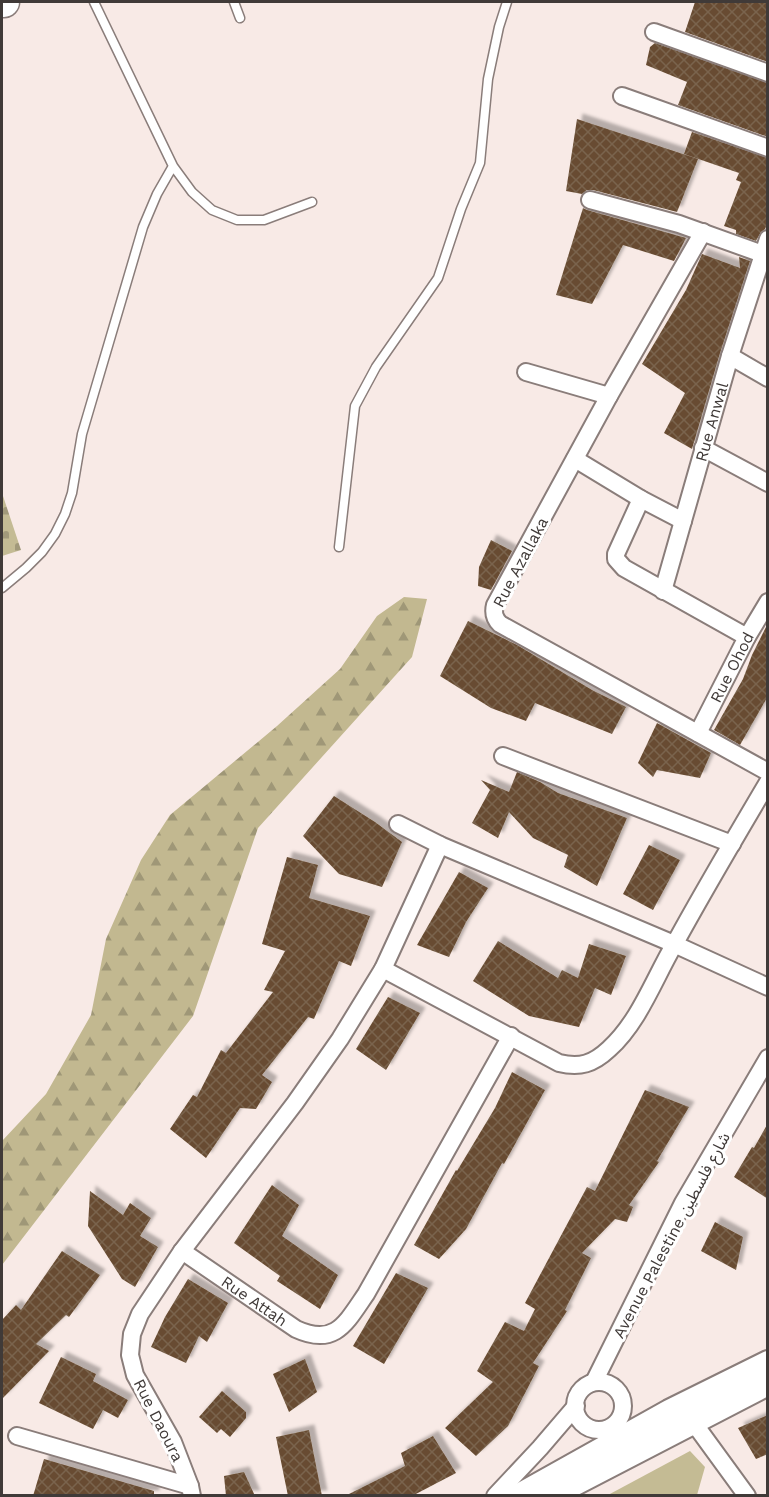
<svg xmlns="http://www.w3.org/2000/svg" width="769" height="1497" viewBox="0 0 769 1497" font-family="'Work Sans','Noto Sans Arabic',sans-serif">
<style>
.green{fill:#c4bb94}
.forest{fill:url(#forest-firs)}
.cemetery{fill:url(#cemetery-stones)}
.building{fill:url(#building-cross-hatch);filter:url(#shadow)}
.lines{fill:none;stroke-linecap:round;stroke-linejoin:round}
.lane-casing{stroke:#8a7d7a;stroke-width:11}
.street-casing{stroke:#8a7d7a;stroke-width:20}
.secondary-casing{stroke:#8a7d7a;stroke-width:26}
.highway-casing{stroke:#8a7d7a;stroke-width:33}
.lane{stroke:#fff;stroke-width:8}
.street{stroke:#fff;stroke-width:16}
.secondary{stroke:#fff;stroke-width:22}
.highway{stroke:#fff;stroke-width:30}
.labels{text-anchor:middle;stroke-width:6;stroke-linejoin:round;paint-order:stroke}
.street-label{font-size:16px;fill:#403a38;stroke:#fff}
</style>
<defs>
<pattern id="forest-firs" width="22" height="20" patternUnits="userSpaceOnUse" patternTransform="scale(1.5)"><rect width="22" height="20" fill="#c2b890"/><path d="M5 1l3.5 6h-7zM16 11l3.5 6h-7z" fill="#9f9777"/></pattern>
<pattern id="cemetery-stones" width="16" height="16" patternUnits="userSpaceOnUse" patternTransform="scale(1.5)"><rect width="16" height="16" fill="#c4bb94"/><path d="M2 7V4a2 2 0 0 1 4 0v3zM10 15v-3a2 2 0 0 1 4 0v3z" fill="#a1997a"/></pattern>
<pattern id="building-cross-hatch" width="8" height="8" patternUnits="userSpaceOnUse" patternTransform="scale(1.5)"><rect width="8" height="8" fill="#674c31"/><path d="M0 0l8 8M0 8l8-8" fill="none" stroke="#7a644e"/></pattern>
<filter id="shadow"><feDropShadow dx="5.5" dy="-5.5" stdDeviation="1.5" flood-color="#0004"/></filter>
</defs>
<rect width="100%" height="100%" fill="#f8eae6"/>
<!-- green -->
<path class="green" d="M 690,1451 L 705,1467 L 697,1495 L 608,1495 Z"/>
<!-- forest -->
<path class="forest" d="M 404,597 L 427,599 L 412,657 L 258,828 L 193,1016 L 2,1265 L 2,1141 L 46,1094 L 91,1015 L 106,939 L 141,860 L 170,815 L 277,726 L 340,669 L 377,616 Z"/>
<!-- cemetery -->
<path class="cemetery" d="M 2,493 L 21,550 L 2,556 Z"/>
<!-- building -->
<path class="building" d="M 695,2 L 768,2 L 768,62 L 685,32 Z
M 655,43 L 768,83 L 768,137 L 678,105 L 687,82 L 646,65 L 650,47 Z
M 577,119 L 698,159 L 677,212 L 593,190 L 587,190 L 582,194 L 566,191 Z
M 692,132 L 768,158 L 768,222 L 765,229 L 761,232 L 756,241 L 736,234 L 736,230 L 724,226 L 741,182 L 736,180 L 739,173 L 684,154 Z
M 583,208 L 587,210 L 686,238 L 674,261 L 623,245 L 592,304 L 556,295 Z
M 702,254 L 740,268 L 739,257 L 750,261 L 720,353 L 692,449 L 664,433 L 685,393 L 642,364 L 686,290 Z
M 491,540 L 512,551 L 491,590 L 478,586 L 479,567 Z
M 468,621 L 517,645 L 592,690 L 626,707 L 612,734 L 535,703 L 526,721 L 491,708 L 440,676 Z
M 768,623 L 768,696 L 740,745 L 714,730 L 743,679 L 752,655 Z
M 657,723 L 711,753 L 700,778 L 657,770 L 653,777 L 638,763 Z
M 517,772 L 540,782 L 558,793 L 627,818 L 597,886 L 564,867 L 568,855 L 533,838 L 509,812 L 498,838 L 472,823 L 490,790 L 481,780 L 509,792 Z
M 334,796 L 375,822 L 402,842 L 382,887 L 339,874 L 303,836 Z
M 649,845 L 680,860 L 653,910 L 623,894 Z
M 287,857 L 318,865 L 309,898 L 370,916 L 351,966 L 339,961 L 314,1019 L 308,1017 L 262,1075 L 272,1082 L 256,1109 L 240,1108 L 206,1158 L 170,1129 L 193,1095 L 197,1097 L 221,1050 L 226,1053 L 273,992 L 264,990 L 285,951 L 262,944 Z
M 459,872 L 488,888 L 466,922 L 449,957 L 417,945 Z
M 498,941 L 558,978 L 562,970 L 578,978 L 589,944 L 626,956 L 611,995 L 595,988 L 579,1027 L 529,1016 L 473,981 Z
M 388,997 L 420,1013 L 386,1070 L 356,1049 Z
M 512,1072 L 545,1090 L 504,1164 L 502,1163 L 466,1229 L 439,1259 L 414,1245 L 456,1170 L 457,1171 L 495,1108 Z
M 645,1090 L 689,1107 L 657,1161 L 659,1162 L 629,1205 L 633,1207 L 627,1222 L 615,1219 L 582,1253 L 591,1258 L 565,1310 L 567,1311 L 533,1363 L 539,1366 L 508,1426 L 476,1456 L 445,1428 L 493,1382 L 477,1371 L 505,1322 L 524,1331 L 535,1309 L 525,1303 L 587,1187 L 595,1191 Z
M 768,1123 L 768,1199 L 734,1177 L 752,1147 L 754,1148 Z
M 272,1185 L 299,1205 L 282,1236 L 338,1275 L 320,1309 L 277,1281 L 280,1276 L 234,1243 Z
M 90,1191 L 123,1215 L 130,1203 L 151,1218 L 140,1236 L 158,1247 L 135,1287 L 122,1279 L 88,1226 Z
M 715,1222 L 743,1237 L 736,1270 L 701,1251 Z
M 62,1251 L 100,1275 L 69,1317 L 66,1315 L 36,1344 L 49,1351 L 2,1399 L 2,1320 L 16,1305 L 21,1310 Z
M 396,1273 L 428,1288 L 384,1364 L 353,1346 Z
M 188,1279 L 228,1303 L 207,1342 L 199,1336 L 186,1363 L 151,1347 L 165,1317 Z
M 61,1357 L 96,1374 L 93,1381 L 128,1400 L 118,1418 L 103,1410 L 93,1429 L 39,1403 Z
M 305,1359 L 317,1392 L 289,1412 L 273,1374 Z
M 222,1391 L 246,1412 L 246,1418 L 230,1437 L 221,1429 L 217,1433 L 199,1417 Z
M 768,1415 L 768,1454 L 756,1459 L 738,1428 Z
M 309,1430 L 322,1496 L 288,1496 L 276,1437 Z
M 433,1436 L 456,1473 L 412,1496 L 345,1496 L 405,1466 L 401,1453 Z
M 44,1459 L 154,1491 L 154,1496 L 33,1496 Z
M 244,1472 L 255,1496 L 226,1496 L 224,1476 Z"/>
<g class="lines">
<!-- lane casing -->
<g class="lane-casing">
<path id="lane" d="M 94,2 L 173,166 L 192,192 L 212,210 L 237,220 L 264,220 L 312,202
M 234,2 L 240,18
M 339,547 L 355,406 L 376,367 L 438,278 L 461,209 L 480,163 L 488,79 L 499,27 L 507,2
M 2,588 L 26,568 L 42,552 L 55,534 L 65,514 L 72,493 L 82,434 L 143,227 L 157,194 L 173,166"/>
</g>
<!-- street casing -->
<g class="street-casing">
<g id="street">
<path d="M 654,32 L 768,73"/>
<path d="M 622,96 L 768,148"/>
<path d="M 590,200 L 679,224 L 768,256"/>
<path d="M 703,232 L 609,396 L 495,605 C 493,613 494,618 500,624 L 768,772"/>
<path d="M 730,356 L 768,378"/>
<path d="M 526,372 L 609,396"/>
<path d="M 703,448 L 768,483"/>
<path d="M 575,459 L 641,499 L 683,521"/>
<path d="M 641,499 L 616,554 L 616,559 L 624,568 L 747,637"/>
<path id="s1" d="M 663,591 L 730,356 L 768,239"/>
<path id="s2" d="M 698,733 L 747,637 L 768,602"/>
<path d="M 503,756 L 732,844"/>
<path d="M 398,824 L 440,845 L 674,944 L 768,987"/>
<path d="M 383,969 L 559,1063 C 580,1068 593,1064 609,1049 C 639,1022 654,979 674,945 C 704,890 736,836 768,782"/>
<path id="s3" d="M 182,1251 L 296,1329 C 335,1347 346,1323 366,1294 L 511,1036"/>
<path d="M 594,1382 L 683,1203 L 768,1058"/>
<circle cx="599" cy="1406" r="24"/>
<path d="M 688,1415 L 747,1496"/>
<path d="M 17,1436 L 190,1486"/>
<path d="M 192,1496 L 190,1486 L 173,1442 L 135,1375 L 130,1355 L 132,1334 L 140,1314 L 182,1251 L 295,1103 L 340,1039 L 383,969 L 440,845"/>
<path d="M 495,1496 L 540,1448 L 576,1406"/>
</g>
</g>
<!-- secondary casing -->
<g class="secondary-casing">
<path id="secondary" d="M 517,1496 L 669,1411 L 768,1362
M 552,1496 L 768,1384"/>
</g>
<!-- highway casing -->
<g class="highway-casing">
<path id="highway" d="M 2,2 L 4,2"/>
</g>
<!-- lane -->
<use href="#lane" class="lane"/>
<!-- street -->
<use href="#street" class="street"/>
<!-- secondary -->
<use href="#secondary" class="secondary"/>
<!-- highway -->
<use href="#highway" class="highway"/>
</g>
<g class="labels">
<!-- street labels -->
<g class="street-label">
<text dy="6" stroke="none"><textPath href="#s1" startOffset="176">Rue Anwal</textPath></text>
<text transform="translate(520 562) rotate(-62)" y="6">Rue Azallaka</text>
<text dy="6" stroke="none"><textPath href="#s2" startOffset="74">Rue Ohod</textPath></text>
<text transform="translate(671 1235) rotate(-62)" y="6">Avenue Palestine شارع فلسطين</text>
<text dy="6" stroke="none"><textPath href="#s3" startOffset="88">Rue Attah</textPath></text>
<text transform="translate(159 1420) rotate(63)" y="6">Rue Daoura</text>
</g>
</g>
<!-- border -->
<rect width="769" height="1497" fill="none" stroke="#403a38" stroke-width="6"/>
</svg>
